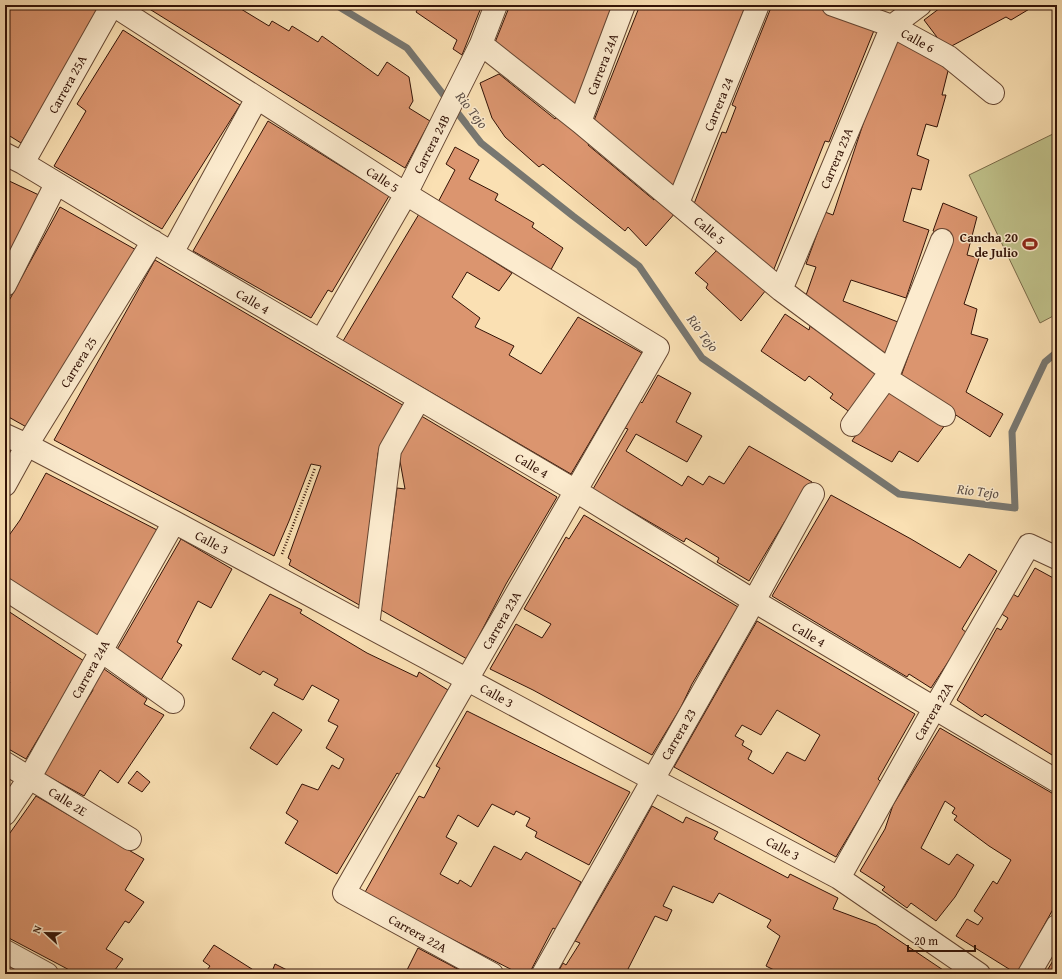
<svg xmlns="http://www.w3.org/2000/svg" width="1062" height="979" viewBox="0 0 1062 979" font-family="'Gentium Book Plus',serif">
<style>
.green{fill:#c0c28b;stroke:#7a6a49}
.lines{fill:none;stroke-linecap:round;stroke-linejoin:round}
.stream{stroke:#777771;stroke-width:7}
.building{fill:#db956f;stroke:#331307;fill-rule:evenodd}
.street-casing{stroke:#654632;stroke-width:24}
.path{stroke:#331307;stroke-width:2.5;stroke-dasharray:1 2;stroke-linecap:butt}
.street{stroke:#fcebce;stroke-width:22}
.labels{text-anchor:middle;stroke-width:3;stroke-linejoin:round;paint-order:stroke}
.street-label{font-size:13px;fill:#331307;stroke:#fcebce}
.poi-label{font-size:13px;font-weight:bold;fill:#331307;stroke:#fcebce;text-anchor:end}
.water-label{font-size:14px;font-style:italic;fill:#5b4d45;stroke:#fcebce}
</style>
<rect width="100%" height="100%" fill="#fae0b3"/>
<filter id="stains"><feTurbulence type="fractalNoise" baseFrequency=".005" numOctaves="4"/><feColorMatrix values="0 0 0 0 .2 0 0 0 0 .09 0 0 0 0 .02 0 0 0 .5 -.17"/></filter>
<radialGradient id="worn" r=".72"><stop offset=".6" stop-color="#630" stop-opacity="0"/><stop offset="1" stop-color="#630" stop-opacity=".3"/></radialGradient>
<!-- green -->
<path class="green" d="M 1057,132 L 1057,314 L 1040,323 L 969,175 Z"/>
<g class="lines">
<!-- stream -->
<path class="stream" d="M 336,5 L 407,48 L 481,143 L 573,216 L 639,266 L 702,358 L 899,494 L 1015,508 L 1012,432 L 1045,362 L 1057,352"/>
</g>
<!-- building -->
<path class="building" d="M 5,5 L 93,5 L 99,9 L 21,143 L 5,133 Z
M 143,5 L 237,5 L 236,6 L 269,26 L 272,21 L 289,31 L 292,26 L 318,42 L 322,36 L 378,76 L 387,62 L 409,77 L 413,101 L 409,108 L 430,121 L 405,168 Z
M 420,5 L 482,5 L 462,55 L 453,49 L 457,40 L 416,12 Z
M 510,5 L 616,5 L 575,110 L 494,45 Z
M 640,5 L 746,5 L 672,189 L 593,123 Z
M 772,5 L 811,5 L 875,28 L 829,142 L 825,141 L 772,274 L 692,209 L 722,132 L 726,133 L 736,107 L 732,105 Z
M 878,5 L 906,5 L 898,11 Z
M 944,5 L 1036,5 L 1011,20 L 1006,17 L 946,49 L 924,20 Z
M 123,30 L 240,105 L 162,229 L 54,166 L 86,111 L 77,104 Z
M 898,42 L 950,63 L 942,95 L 946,95 L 937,127 L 926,124 L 917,155 L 929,160 L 921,190 L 912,188 L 903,221 L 929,230 L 906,298 L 851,280 L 843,301 L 898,322 L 886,355 L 805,298 L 816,267 L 806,264 L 825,212 L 833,215 L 869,106 L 892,45 Z
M 499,74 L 555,119 L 557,116 L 590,142 L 588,145 L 654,200 L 656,197 L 676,212 L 646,246 L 628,227 L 625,231 L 543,164 L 539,167 L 505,137 L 492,118 L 480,83 Z
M 268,121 L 389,196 L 332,292 L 328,290 L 311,318 L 193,251 Z
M 455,147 L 479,160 L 469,179 L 498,194 L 495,200 L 534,223 L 532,227 L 563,248 L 548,275 L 436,206 L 455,170 L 446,164 Z
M 5,179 L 41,196 L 5,265 Z
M 943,203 L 977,217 L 967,255 L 979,258 L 964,304 L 977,309 L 971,334 L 988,339 L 966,392 L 1003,414 L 990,437 L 900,379 L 951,237 L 933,231 Z
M 60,207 L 138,251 L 39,434 L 5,415 L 5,308 Z
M 419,214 L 512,273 L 499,291 L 467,272 L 452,297 L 480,318 L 475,327 L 514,346 L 509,355 L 541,374 L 578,317 L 642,353 L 571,474 L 343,341 Z
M 717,250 L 766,290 L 741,321 L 706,288 L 708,284 L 695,273 Z
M 155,260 L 406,407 L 378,453 L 361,606 L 289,565 L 291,560 L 288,558 L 321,466 L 311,464 L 289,521 L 274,556 L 54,440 Z
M 785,314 L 809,330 L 810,326 L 883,375 L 854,415 L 830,398 L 833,394 L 809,376 L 805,381 L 761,351 Z
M 658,375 L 691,393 L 676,422 L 702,436 L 687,462 L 636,434 L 626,451 L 682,486 L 688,476 L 703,485 L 709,476 L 724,484 L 749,446 L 812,482 L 789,522 L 785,521 L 749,581 L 717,562 L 719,558 L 686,538 L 684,542 L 593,489 L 628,429 L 625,428 L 640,401 L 642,403 Z
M 888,385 L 948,421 L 918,462 L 899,451 L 892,462 L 852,441 Z
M 418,414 L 557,497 L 506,584 L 467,659 L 381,610 L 397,488 L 405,489 L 398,450 Z
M 46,473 L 159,531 L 90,648 L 5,589 L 5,541 L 20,520 Z
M 831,495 L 911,539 L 960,568 L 969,554 L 997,571 L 962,629 L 967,633 L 931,688 L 909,674 L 907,677 L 772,596 Z
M 584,515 L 738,607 L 692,684 L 681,707 L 652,755 L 533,690 L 490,669 L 516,624 L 542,638 L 551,624 L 524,609 L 566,537 L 569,539 Z
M 181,539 L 232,569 L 211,608 L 198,601 L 177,642 L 182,645 L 158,685 L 111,660 Z
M 1035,568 L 1057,580 L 1057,758 L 985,714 L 982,717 L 957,700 L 997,628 L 1001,630 L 1008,618 L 1000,613 L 1011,593 L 1018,597 Z
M 270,594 L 302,610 L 300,613 L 367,653 L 417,677 L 419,672 L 448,690 L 400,775 L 397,773 L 337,874 L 285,843 L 298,821 L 286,813 L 302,784 L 318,790 L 332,765 L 339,769 L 344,759 L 326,748 L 338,726 L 328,721 L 339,700 L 312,685 L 303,700 L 274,685 L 278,679 L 263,671 L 260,675 L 232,659 Z
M 5,609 L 84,661 L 26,759 L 5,747 L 5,689 L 10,682 L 5,680 Z
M 757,621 L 915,714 L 878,779 L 881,782 L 836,857 L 674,767 ZM 777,710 L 820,735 L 805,761 L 787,752 L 773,774 L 748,759 L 752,751 L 742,745 L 744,741 L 735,736 L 742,725 L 761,735 Z
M 104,669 L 147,699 L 144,704 L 164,715 L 118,783 L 100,770 L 84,796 L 42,773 L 93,690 L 92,688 Z
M 467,711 L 630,792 L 589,865 L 535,837 L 537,832 L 526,826 L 530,818 L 516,811 L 514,815 L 492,804 L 478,827 L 458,815 L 446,837 L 457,843 L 440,874 L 458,884 L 460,880 L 471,887 L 494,846 L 521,860 L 526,852 L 581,882 L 557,930 L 553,928 L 529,974 L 520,974 L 364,894 L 419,796 L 424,798 L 440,768 L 436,766 Z
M 273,712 L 302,730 L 277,765 L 250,748 Z
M 940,728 L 1057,796 L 1057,902 L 1017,974 L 956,936 L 967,919 L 978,925 L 983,918 L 974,911 L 993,881 L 997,884 L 1011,860 L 989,846 L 954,820 L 957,816 L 952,813 L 955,808 L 945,801 L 921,848 L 949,865 L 957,854 L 974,865 L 955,897 L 936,921 L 911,903 L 907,908 L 882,890 L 885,887 L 860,871 L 885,829 L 893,805 Z
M 137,771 L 150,782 L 142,792 L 128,783 Z
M 36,796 L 144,859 L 125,890 L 144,902 L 129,923 L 125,921 L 106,949 L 123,959 L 112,974 L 77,974 L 5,936 L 5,840 Z
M 652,806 L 683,823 L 686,817 L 718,832 L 714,839 L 788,878 L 790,874 L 838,898 L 833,909 L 876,925 L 949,974 L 772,974 L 774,970 L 766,966 L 780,936 L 767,927 L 771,920 L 719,893 L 713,903 L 673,886 L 663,906 L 672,910 L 667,921 L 655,916 L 628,969 L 640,974 L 557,974 L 563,963 L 566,965 L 580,943 L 575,941 L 621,862 Z
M 214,945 L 255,971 L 252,974 L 204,974 L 210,966 L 203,961 Z
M 418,948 L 467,974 L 441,974 L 439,973 L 438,974 L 405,974 Z
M 1057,954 L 1057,974 L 1045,974 Z
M 275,964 L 295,974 L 271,974 Z"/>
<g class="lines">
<!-- street casing -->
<g class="street-casing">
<path id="street" d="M 113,5 L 406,194 L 658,348 L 344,893 L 492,974
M 833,5 L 892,26 L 949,57 L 993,93
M 481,44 L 580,122 L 781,290 L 890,371 L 886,378 L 852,425
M 580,122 L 624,5
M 5,154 L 23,163 L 172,253 L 576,491 L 754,601 L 1057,781
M 23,163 L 112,5
M 678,203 L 758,5
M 172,253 L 257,98
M 5,285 L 56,184
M 781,290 L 892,26 L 920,5
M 321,341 L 406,194 L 481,44 L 496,5
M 890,371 L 942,240
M 886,378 L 944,415
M 5,435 L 27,445 L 174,522 L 652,779 L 839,878 L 979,974
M 5,485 L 27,445 L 153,241
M 5,589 L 100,650 L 173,702
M 368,626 L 390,450 L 419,399
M 5,763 L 130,839
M 5,814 L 30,777 L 174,522
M 839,878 L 934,709 L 1029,545 L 1057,558
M 5,951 L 47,974
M 543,974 L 754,601 L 813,494
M 1029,974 L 1057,926"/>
</g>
<!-- path -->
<path class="path" d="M 282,554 L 315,468"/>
<!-- street -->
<use href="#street" class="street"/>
</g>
<!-- icons -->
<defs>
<g id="stadium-bare" transform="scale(1.2)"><path d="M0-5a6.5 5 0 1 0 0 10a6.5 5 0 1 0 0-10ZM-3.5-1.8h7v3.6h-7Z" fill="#8f2418" stroke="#fcebce" stroke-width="2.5" paint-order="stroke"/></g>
</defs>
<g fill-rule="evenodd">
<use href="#stadium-bare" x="1030" y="244"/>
</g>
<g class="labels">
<!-- street labels -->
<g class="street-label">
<text transform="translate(918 40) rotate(29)" y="5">Calle 6</text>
<text transform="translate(602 64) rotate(-69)" y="5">Carrera 24A</text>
<text transform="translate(67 84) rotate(-61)" y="5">Carrera 25A</text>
<text transform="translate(718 104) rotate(-68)" y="5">Carrera 24</text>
<text transform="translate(431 144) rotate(-63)" y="5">Carrera 24B</text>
<text transform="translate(836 158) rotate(-67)" y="5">Carrera 23A</text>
<text transform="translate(383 179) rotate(33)" y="5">Calle 5</text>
<text transform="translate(710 230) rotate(40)" y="5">Calle 5</text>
<text transform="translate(253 301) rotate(31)" y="5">Calle 4</text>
<text transform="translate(78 362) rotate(-58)" y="5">Carrera 25</text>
<text transform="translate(532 465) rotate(31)" y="5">Calle 4</text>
<text transform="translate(212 542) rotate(28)" y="5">Calle 3</text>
<text transform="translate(501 620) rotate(-60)" y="5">Carrera 23A</text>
<text transform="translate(809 634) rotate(31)" y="5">Calle 4</text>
<text transform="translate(90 669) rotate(-61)" y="5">Carrera 24A</text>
<text transform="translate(497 695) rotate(29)" y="5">Calle 3</text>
<text transform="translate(933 711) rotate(-60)" y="5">Carrera 22A</text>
<text transform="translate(678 734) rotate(-60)" y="5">Carrera 23</text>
<text transform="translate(68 801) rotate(32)" y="5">Calle 2E</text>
<text transform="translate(783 848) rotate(28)" y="5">Calle 3</text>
<text transform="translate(418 933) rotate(29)" y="5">Carrera 22A</text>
</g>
<!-- poi labels -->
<g class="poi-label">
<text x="1018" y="242">Cancha 20<tspan x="1018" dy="15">de Julio</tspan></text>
</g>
<!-- water labels -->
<g class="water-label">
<text transform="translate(472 110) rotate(52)" y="5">Rio Tejo</text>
<text transform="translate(703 333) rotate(53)" y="5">Rio Tejo</text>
<text transform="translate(978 491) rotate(7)" y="5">Rio Tejo</text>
</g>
</g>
<!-- margin -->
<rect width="1062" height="979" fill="none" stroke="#fae0b3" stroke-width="20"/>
<rect x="6" y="6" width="1050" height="967" fill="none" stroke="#331307" stroke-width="2"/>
<rect x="10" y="10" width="1042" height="959" fill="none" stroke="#331307"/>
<!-- north arrow -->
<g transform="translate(46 933) rotate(292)" stroke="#fcebce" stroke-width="3" paint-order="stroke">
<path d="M0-3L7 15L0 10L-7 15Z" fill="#331307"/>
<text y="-6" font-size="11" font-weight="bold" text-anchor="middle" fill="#331307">N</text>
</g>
<!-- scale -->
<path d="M908 945v6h67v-6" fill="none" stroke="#331307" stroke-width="2"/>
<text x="914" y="945" font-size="12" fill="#331307" stroke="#fcebce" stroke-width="3" paint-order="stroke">20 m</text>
<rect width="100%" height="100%" filter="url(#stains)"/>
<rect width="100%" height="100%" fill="url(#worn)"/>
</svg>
